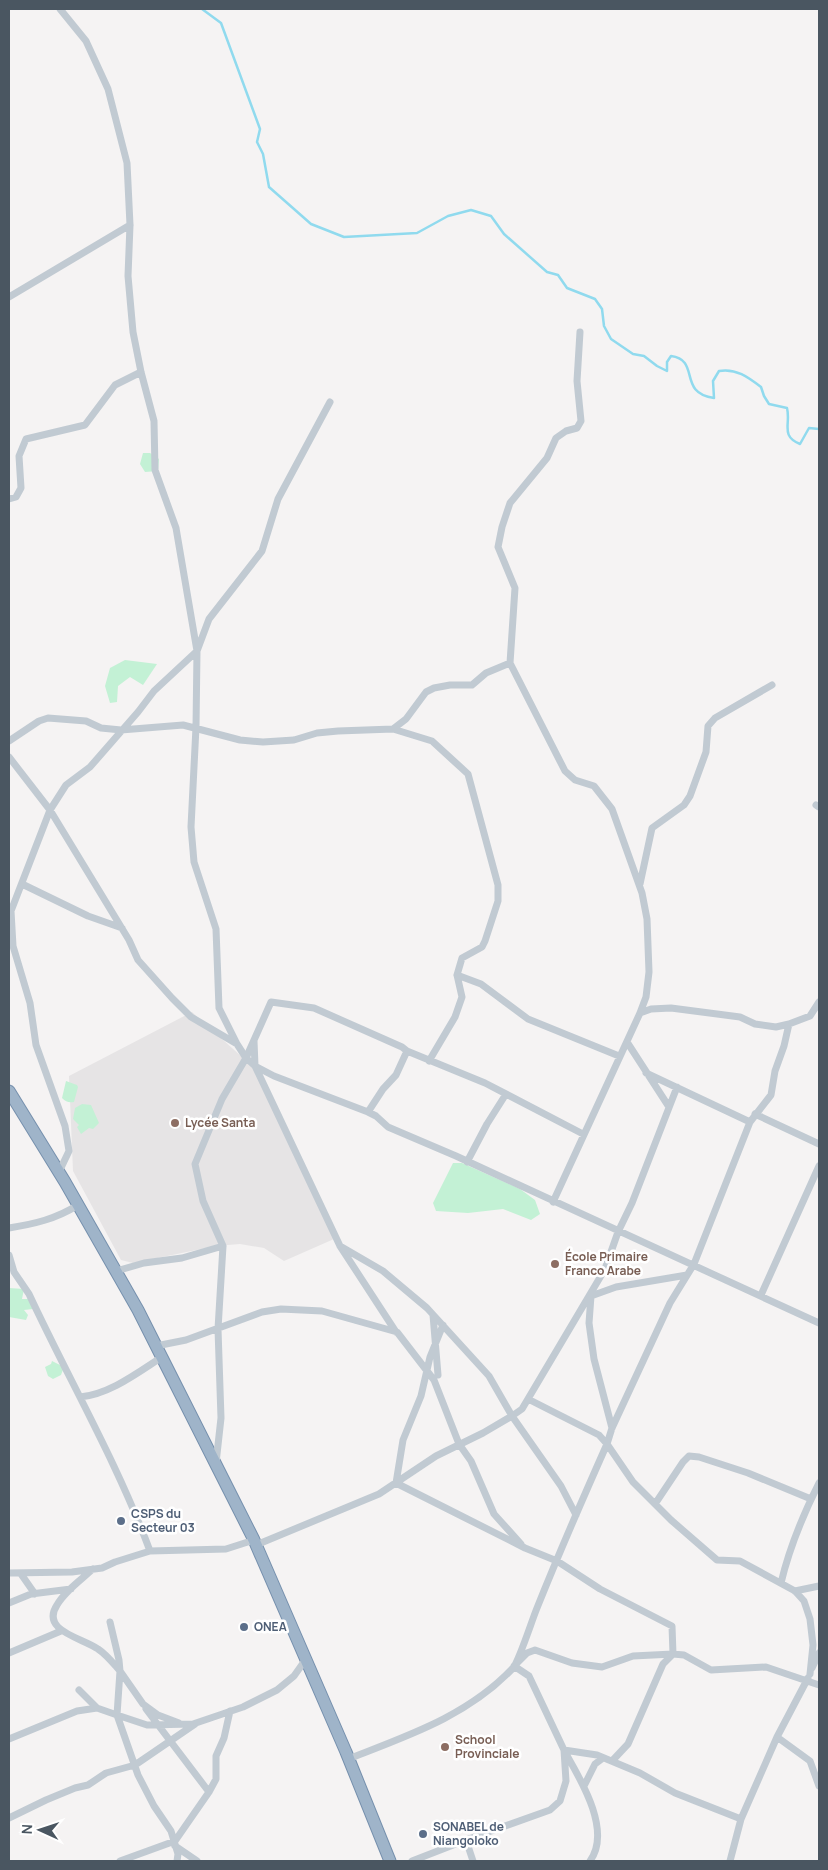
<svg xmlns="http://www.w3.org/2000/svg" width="828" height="1870" viewBox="0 0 828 1870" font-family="Manrope,sans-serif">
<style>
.education{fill:#e6e4e5}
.green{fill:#c3f1d5}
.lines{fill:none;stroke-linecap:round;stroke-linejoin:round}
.stream{stroke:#90daee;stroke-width:2.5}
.trunk-casing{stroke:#7690ad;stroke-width:13}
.minor{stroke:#c1cad2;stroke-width:7}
.trunk{stroke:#9fb4c9;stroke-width:11}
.education-dot{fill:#8d6e63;stroke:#fff;stroke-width:2}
.service-dot{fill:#5c6f8a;stroke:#fff;stroke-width:2}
.labels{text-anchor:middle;stroke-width:5;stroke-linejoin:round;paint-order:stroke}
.education-label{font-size:12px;font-weight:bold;fill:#785e54;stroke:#fff;text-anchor:start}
.service-label{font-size:12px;font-weight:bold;fill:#4e5e75;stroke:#fff;text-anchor:start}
</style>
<rect width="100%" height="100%" fill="#f5f3f3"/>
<!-- education -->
<path class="education" d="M 192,1012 L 252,1066 L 334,1239 L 284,1261 L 264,1248 L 240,1244 L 216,1246 L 133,1263 L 121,1260 L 73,1171 L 69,1076 Z"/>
<!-- green -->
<path class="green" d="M 143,453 L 150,453 L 159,459 L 158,471 L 145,472 L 140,464 Z
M 125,660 L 157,664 L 143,685 L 130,677 L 118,686 L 117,702 L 110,703 L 105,686 L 110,668 Z
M 66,1081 L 77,1085 L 78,1087 L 74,1102 C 69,1103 66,1102 62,1098 Z
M 82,1104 L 91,1105 L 99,1123 L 93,1129 L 89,1128 L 81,1134 L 77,1127 L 79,1125 L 73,1119 L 75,1108 Z
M 453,1163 L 462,1163 L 520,1189 L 535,1200 L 540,1214 L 531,1220 L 503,1209 L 468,1213 L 436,1211 L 433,1203 Z
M 9,1288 L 24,1289 L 22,1299 L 29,1299 L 33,1309 L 24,1310 L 28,1315 L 26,1320 L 9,1317 Z
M 52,1361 L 64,1367 L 61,1375 L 53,1379 L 48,1376 L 45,1367 L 51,1364 Z"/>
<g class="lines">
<!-- stream -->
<path class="stream" d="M 202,9 L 221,23 L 260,129 L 257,142 L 263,154 L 269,187 L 311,224 L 344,237 L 417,233 L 448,216 L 471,210 L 491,216 L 504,234 L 547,272 L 558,275 L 567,288 L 595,299 L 602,309 L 604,326 L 611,339 L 633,354 L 644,356 L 657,366 L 667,371 L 667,362 L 671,356 C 701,360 677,393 714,398 L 713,381 L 719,371 C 736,368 748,377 761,387 L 764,396 L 769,404 L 787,408 C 791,424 780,436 800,444 L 809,428 L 819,429"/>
<!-- trunk casing -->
<g class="trunk-casing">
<path id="trunk" d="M 9,1091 L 65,1182 L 138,1310 L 254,1540 L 346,1752 L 390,1861"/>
</g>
<!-- minor -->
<path class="minor" d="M 60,9 L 86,41 L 108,89 L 127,163 L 130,225 L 128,276 L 133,332 L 141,372 L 154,421 L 155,470 L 176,528 L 197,651 L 196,727 L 191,827 L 194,862 L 216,929 L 219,1008 L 237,1044 L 246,1058 L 222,1099 L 195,1164 L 203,1201 L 223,1246 L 218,1329 L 221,1418 L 216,1463
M 9,297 L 130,225
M 9,499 L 16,497 L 21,488 L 19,456 L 26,439 L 85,425 L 115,385 L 141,372
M 393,729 L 432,741 L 468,774 L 498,885 L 498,901 L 485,941 L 482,947 L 462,958 L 457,975 L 462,997 L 455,1017 L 429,1061
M 9,741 L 39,721 L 48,718 L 86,721 L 101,728 L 121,730 L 183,725 L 240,740 L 263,742 L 294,740 L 317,733 L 338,731 L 393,729 L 406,719 L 426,692 L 434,688 L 450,685 L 472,685 L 486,673 L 510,663
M 9,757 L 50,810 L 129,940 L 138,960 L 172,998 L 191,1017 L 237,1044
M 816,805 L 819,807
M 22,884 L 88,916 L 122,928
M 640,884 L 652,828 L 684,805 L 690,796 L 706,752 L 708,726 L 715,718 L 772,685
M 457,975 L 481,984 L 528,1019 L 619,1056
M 640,1013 L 651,1009 L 671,1008 L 740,1017 L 755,1024 L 776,1027 L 789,1024
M 254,1041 L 255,1066 L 340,1246 L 396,1332
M 627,1042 L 669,1107
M 646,1073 L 750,1122
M 368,1112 L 383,1089 L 396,1075 L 407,1051
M 755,1114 L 819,1144
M 583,1134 L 485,1083 L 407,1051 L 402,1047 L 314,1008 L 271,1002 L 246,1058 L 255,1066 L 274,1076 L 368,1112 L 376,1116 L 388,1127 L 456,1156 L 819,1323
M 467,1162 L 487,1124 L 506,1094
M 59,1172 L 69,1151 L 65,1126 L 36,1045 L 30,1003 L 13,946 L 11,911 L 50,810 L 66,785 L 90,767 L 138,712 L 154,691 L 197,651 L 209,619 L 262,551 L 278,499 L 330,402
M 553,1202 L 640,1013 L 646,997 L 649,972 L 647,919 L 642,893 L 612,809 L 594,786 L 575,780 L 565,771 L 510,663 L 515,588 L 498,547 L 502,527 L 510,503 L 547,458 L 556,438 L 566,431 L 577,428 L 581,421 L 577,381 L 580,332
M 9,1228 C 34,1224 56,1219 78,1205
M 340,1246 L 383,1271 L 427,1308 L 489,1376 L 512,1416 L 561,1486 L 576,1515
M 9,1255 L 14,1272 L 29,1294 C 69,1380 117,1462 150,1551
M 116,1271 L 144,1263 L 182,1258 L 223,1246
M 761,1295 L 819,1166
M 433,1315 L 438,1375
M 443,1325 L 430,1357 L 421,1396 L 403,1440 L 396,1483 L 525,1548 L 557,1561 L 600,1589 L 672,1626 L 673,1654 L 663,1664 L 628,1744 L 612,1761
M 156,1346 L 186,1340 L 262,1312 L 281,1309 L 322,1311 L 397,1332 L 434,1380 L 459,1444 L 471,1461 L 494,1514 L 521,1544
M 80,1397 C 110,1394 137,1373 162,1357
M 528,1399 L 599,1435 L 607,1444 L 633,1482 L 671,1520 L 717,1560 L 740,1561 L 795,1591 L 804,1601 L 810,1619 L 813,1645 L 810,1674
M 612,1428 L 594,1359 L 589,1323 L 591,1296 L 616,1287 L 687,1275
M 655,1504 L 683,1462 L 689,1456 L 699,1457 L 748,1473 L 811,1499
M 256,1545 L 379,1494 L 436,1456 L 483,1433 L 512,1416 L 522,1409 L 605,1269 L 618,1232 L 632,1203 L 677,1087
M 93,1569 C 81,1580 65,1591 57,1605 C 40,1631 83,1638 98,1649 C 107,1655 113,1663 120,1671 L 117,1715 L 147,1725 L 193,1724 L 243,1707 L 277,1690 L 294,1676 L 306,1659
M 9,1573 L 72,1572 L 102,1568 L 115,1562 L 150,1551 L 226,1549 L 254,1540
M 21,1574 L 35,1594
M 781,1583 C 789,1549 803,1515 819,1483
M 795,1591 L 819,1586
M 9,1603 L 31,1594 L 71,1589
M 110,1622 L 119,1660 L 120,1671 L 143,1704 L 158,1715 L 179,1723
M 9,1653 L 61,1631
M 812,1668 L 819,1653
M 79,1690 L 97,1708
M 146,1709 L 209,1792
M 777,1737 L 810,1761 L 819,1786
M 9,1739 L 77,1711 L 97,1708 L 117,1715 L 138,1775 L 154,1806 L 171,1831 L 178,1854 L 177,1861
M 564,1750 L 597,1755 L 640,1773 L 675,1793 L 741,1819
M 565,1752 C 581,1780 612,1831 590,1861
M 348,1759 C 407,1736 468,1716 513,1668 C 519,1661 532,1620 537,1608 C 559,1553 583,1498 607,1444 L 612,1428 L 670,1303 L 694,1264 L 750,1122 L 771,1095 L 775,1071 L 784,1046 L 789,1024 L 810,1016 L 819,1002
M 584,1786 L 595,1764 L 603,1758
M 9,1818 L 46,1800 L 75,1788 L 88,1785 L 106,1773 L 135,1765 L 195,1724
M 466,1840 L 550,1810 L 560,1801 L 566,1781 L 564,1750 L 529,1676 L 514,1666 L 527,1653 L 535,1650 L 572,1663 L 602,1667 L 633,1656 L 673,1654 L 684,1655 L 711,1670 L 766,1667 L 819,1685
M 175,1846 L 197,1861
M 120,1861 L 175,1841 L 209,1792 L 216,1779 L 216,1756 L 224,1738 L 230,1711
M 412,1861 L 466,1840 L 473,1861
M 730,1861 L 741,1819 L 777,1737 L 808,1678"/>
<!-- trunk -->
<use href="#trunk" class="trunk"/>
</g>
<!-- markers -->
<g class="education-dot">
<circle cx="175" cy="1123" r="5"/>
<circle cx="555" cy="1264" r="5"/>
<circle cx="445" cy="1747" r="5"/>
</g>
<g class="service-dot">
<circle cx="121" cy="1521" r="5"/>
<circle cx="244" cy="1627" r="5"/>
<circle cx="423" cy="1834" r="5"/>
</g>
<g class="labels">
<!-- education labels -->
<g class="education-label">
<text x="185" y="1127">Lycée Santa</text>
<text x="565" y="1261">École Primaire<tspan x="565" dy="14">Franco Arabe</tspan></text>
<text x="455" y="1744">School<tspan x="455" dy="14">Provinciale</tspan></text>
</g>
<!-- service labels -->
<g class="service-label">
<text x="131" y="1518">CSPS du<tspan x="131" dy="14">Secteur 03</tspan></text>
<text x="254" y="1631">ONEA</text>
<text x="433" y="1831">SONABEL de<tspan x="433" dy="14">Niangoloko</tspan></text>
</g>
</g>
<!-- border -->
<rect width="828" height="1870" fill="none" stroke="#4a5661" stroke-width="20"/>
<!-- north arrow -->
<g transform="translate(40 1830) rotate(273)" stroke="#ffffff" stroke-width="4" paint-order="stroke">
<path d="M0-4L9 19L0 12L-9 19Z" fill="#4a5661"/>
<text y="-8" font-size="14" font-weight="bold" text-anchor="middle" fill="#4a5661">N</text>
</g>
</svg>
